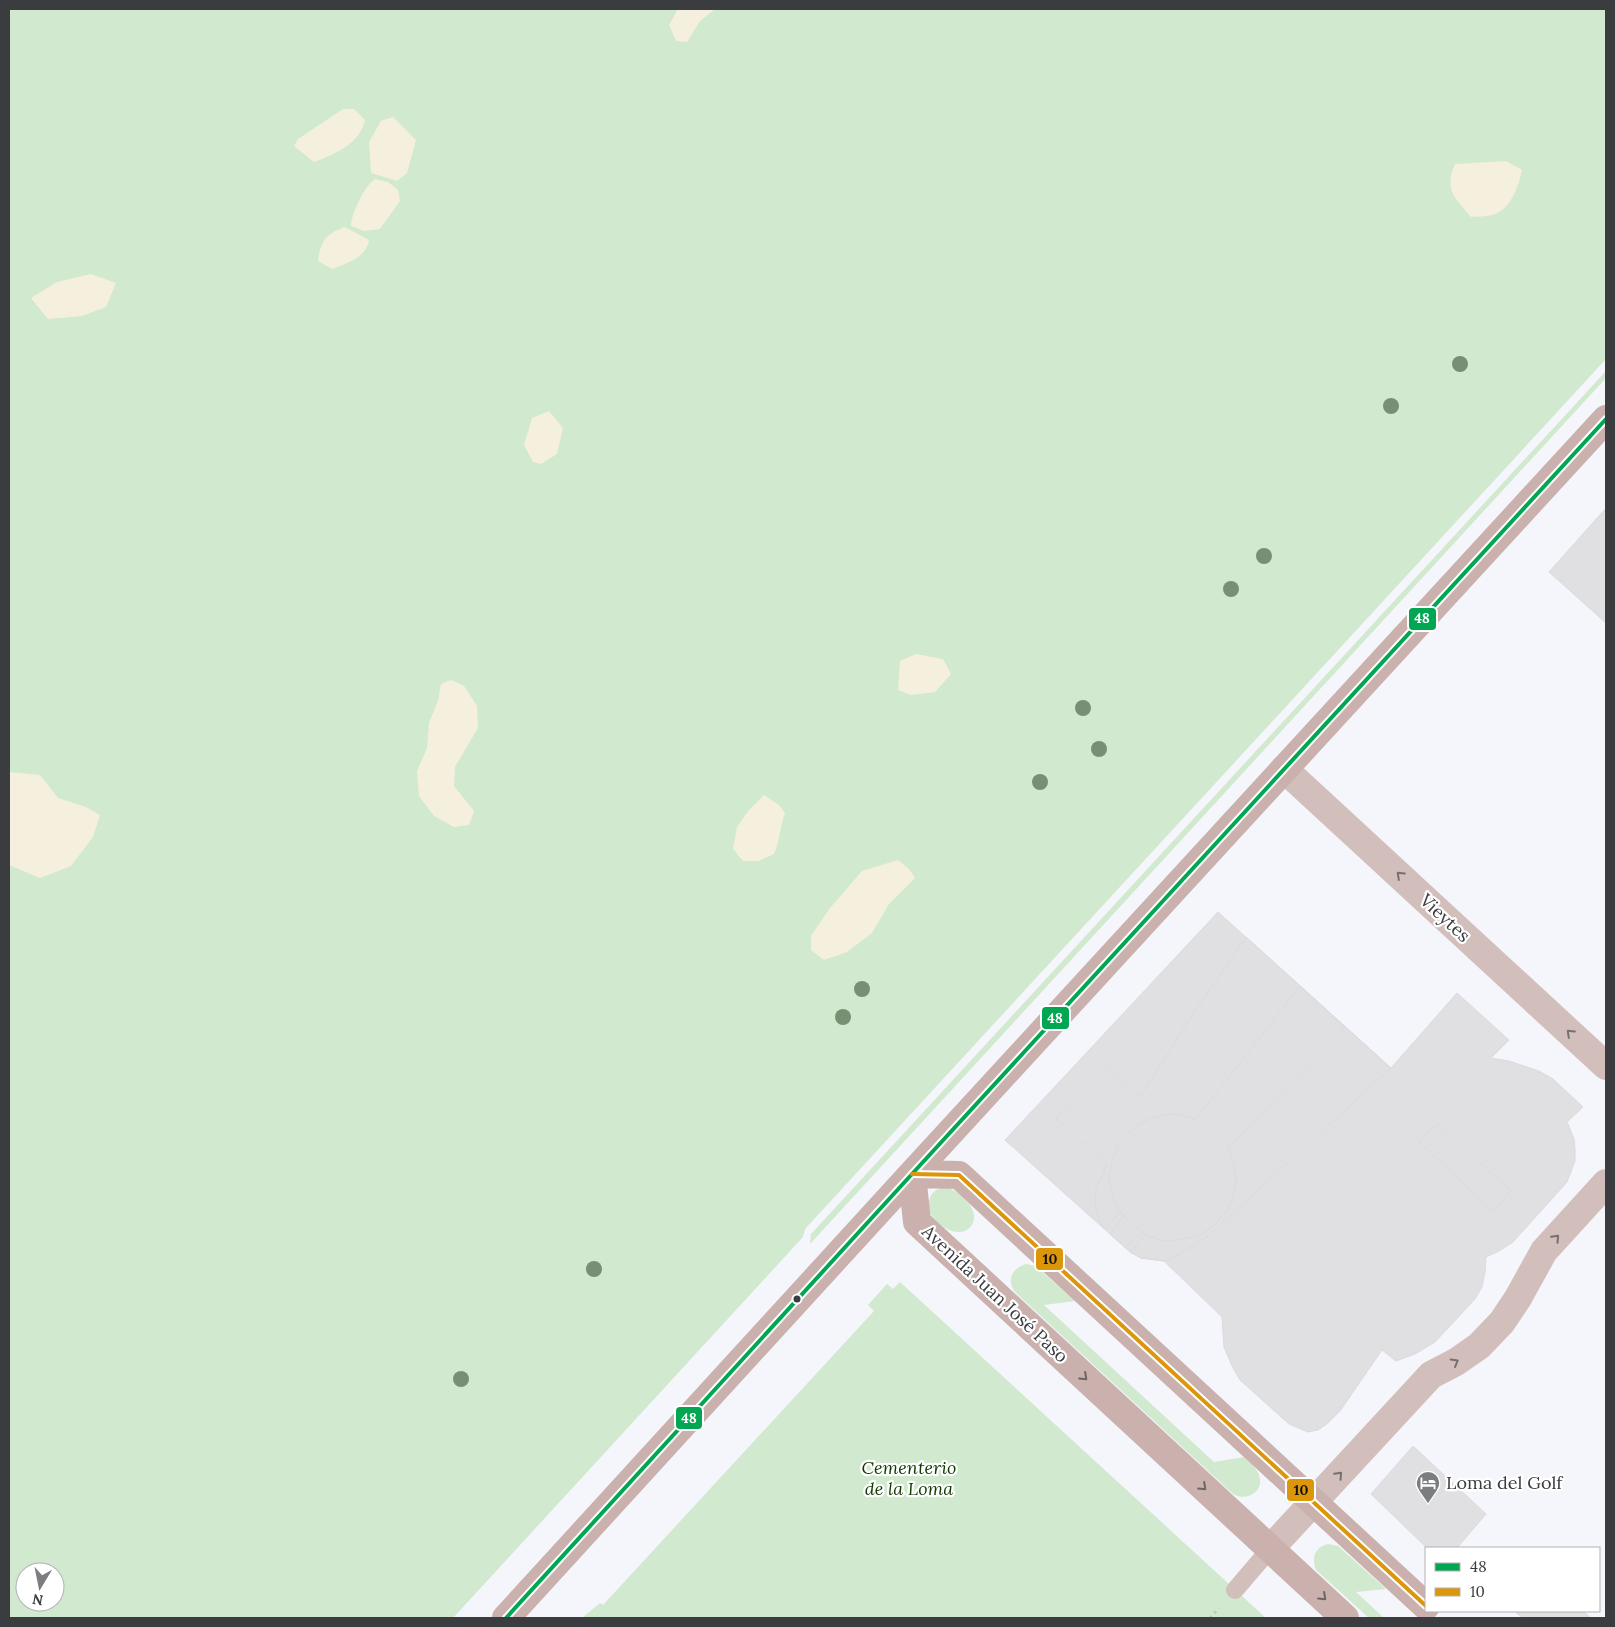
<svg xmlns="http://www.w3.org/2000/svg" width="1615" height="1627" viewBox="0 0 1615 1627" font-family="Lora,serif">
<style>
.green{fill:#d1e9ce;fill-rule:evenodd}
.sand{fill:#f5f0de}
.building{fill:#e0dfe1;stroke:#dbdadc}
.lines{fill:none;stroke-linecap:round;stroke-linejoin:round}
.path{stroke:#ccc0c0;stroke-width:3;stroke-dasharray:2.5 4;stroke-linecap:butt}
.lane{stroke:#d2beba;stroke-width:18}
.street{stroke:#d2beba;stroke-width:28}
.secondary{stroke:#cab1ae;stroke-width:28}
.bus-1-casing{stroke:#fff;stroke-width:8}
.bus-2-casing{stroke:#fff;stroke-width:8}
.bus-1{stroke:#00a651;stroke-width:4}
.bus-2{stroke:#db960a;stroke-width:4}
.tree{fill:#778f72}
.oneway{stroke:#777071}
.oneway2{stroke:#6c6566}
.bus-dot{fill:#3a3c40;stroke:#fff;stroke-width:2}
.labels{text-anchor:middle;stroke-width:4.5;stroke-linejoin:round;paint-order:stroke}
.street-label{font-size:18px;fill:#3a3c40;stroke:#fff}
.park-label{font-size:18px;font-style:italic;fill:#103a02;stroke:#fff}
.poi-label{font-size:18px;fill:#3a3c40;stroke:#fff;text-anchor:start}
.line-badge{stroke:#fff;stroke-width:2}
.badge-label{font-size:14px;text-anchor:middle;font-weight:bold;fill:#fff}
.pale-badge-label{font-size:14px;text-anchor:middle;font-weight:bold;fill:#111}
</style>
<rect width="100%" height="100%" fill="#f4f6fb"/>
<!-- green -->
<path class="green" d="M 9,9 L 1606,9 L 1606,359 L 805,1229 L 803,1237 L 453,1618 L 9,1618 ZM 25,1572 L 55,1572 L 55,1602 L 25,1602 Z
M 1606,371 L 1606,378 L 810,1244 L 811,1234 Z
M 944,1187 C 953,1189 958,1193 964,1199 C 991,1222 958,1253 929,1212 C 928,1199 930,1190 944,1187 Z
M 1026,1264 L 1035,1266 L 1039,1269 L 1075,1301 L 1044,1305 L 1214,1462 L 1244,1457 C 1249,1462 1257,1468 1259,1475 C 1265,1492 1246,1502 1233,1494 L 1016,1293 C 1006,1282 1011,1268 1026,1264 Z
M 900,1282 L 1266,1618 L 582,1618 L 600,1603 L 603,1605 L 874,1311 L 868,1305 L 887,1284 L 893,1289 Z
M 1328,1544 L 1338,1546 L 1386,1589 L 1356,1592 L 1384,1618 L 1369,1618 L 1316,1570 C 1311,1558 1315,1547 1328,1544 Z"/>
<!-- sand -->
<path class="sand" d="M 678,9 L 715,9 L 700,21 L 687,42 L 676,41 L 669,25 Z
M 343,109 L 354,109 L 365,120 C 360,144 335,154 314,162 L 294,146 L 298,139 Z
M 393,117 L 416,140 L 407,173 L 397,181 L 371,173 L 369,142 L 381,121 Z
M 1506,161 L 1522,170 C 1519,186 1510,211 1492,215 C 1485,217 1478,216 1471,217 C 1454,198 1444,189 1455,164 Z
M 375,179 L 388,182 L 398,190 L 400,201 L 380,229 L 364,231 L 351,226 C 351,214 365,185 375,179 Z
M 345,227 L 369,240 C 366,258 347,263 332,269 L 318,261 C 321,240 326,234 345,227 Z
M 91,274 L 116,283 L 106,307 L 82,316 L 48,319 L 31,298 L 57,282 Z
M 549,411 L 563,428 L 557,454 L 541,464 L 533,462 L 524,445 L 532,418 Z
M 916,654 L 943,659 L 951,674 L 935,692 L 911,695 L 898,690 L 900,661 Z
M 451,680 L 464,686 L 477,706 L 478,728 L 455,767 L 454,786 L 474,811 L 469,825 L 454,827 L 434,816 L 419,796 L 417,771 L 427,748 L 429,723 L 438,701 L 441,684 Z
M 9,772 L 40,775 L 58,798 L 86,807 L 100,815 L 93,837 L 71,866 L 40,878 L 9,865 Z
M 764,795 L 779,805 L 785,813 C 780,827 780,840 774,854 L 758,861 L 743,861 L 733,849 L 737,827 L 749,810 Z
M 898,860 L 909,869 L 915,878 L 889,904 L 872,933 L 847,952 L 824,960 L 811,950 L 811,936 L 830,908 L 862,871 Z"/>
<!-- building -->
<path class="building" d="M 1606,508 L 1606,623 L 1549,572 Z
M 1218,912 L 1391,1068 L 1457,993 L 1509,1040 L 1491,1058 L 1509,1061 L 1539,1071 L 1553,1079 L 1583,1107 L 1567,1122 L 1574,1139 L 1575,1149 L 1575,1161 L 1567,1182 L 1513,1242 L 1499,1251 L 1486,1257 L 1485,1272 L 1482,1287 L 1475,1299 L 1435,1342 L 1415,1354 L 1396,1361 L 1382,1350 L 1340,1411 L 1328,1423 L 1318,1430 L 1308,1432 L 1289,1424 L 1240,1380 L 1232,1366 L 1224,1347 L 1222,1317 L 1164,1261 L 1141,1258 L 1130,1252 L 1005,1140 Z
M 1246,937 L 1391,1068 L 1209,1235 L 1173,1258 L 1164,1261 L 1141,1258 L 1130,1252 L 1145,1235 L 1120,1212 L 1105,1229 L 1098,1218 L 1095,1204 L 1096,1188 L 1107,1165 L 1056,1118 L 1107,1065 L 1140,1097 L 1189,1020 Z
M 1300,986 L 1345,1027 L 1228,1148 L 1233,1160 L 1236,1180 L 1232,1201 L 1227,1210 L 1214,1226 L 1198,1236 L 1170,1241 L 1160,1240 L 1141,1233 L 1125,1247 L 1111,1234 L 1123,1216 L 1113,1197 L 1109,1179 L 1112,1160 L 1119,1143 L 1133,1129 L 1151,1118 L 1171,1114 L 1181,1115 L 1196,1119 Z
M 1437,1123 L 1511,1191 L 1493,1211 L 1419,1142 Z
M 1413,1446 L 1486,1514 L 1457,1548 L 1427,1548 L 1371,1494 Z
M 1514,1611 L 1583,1611 L 1591,1618 L 1523,1618 Z"/>
<g class="lines">
<!-- path -->
<path class="path" d="M 1210,1618 L 1219,1608"/>
<!-- lane -->
<path class="lane" d="M 1235,1590 L 1270,1549"/>
<!-- street -->
<path class="street" d="M 1284,769 L 1606,1066
M 1270,1549 L 1431,1375 L 1456,1362 L 1479,1346 L 1502,1322 L 1518,1298 L 1544,1251 L 1606,1183"/>
<!-- secondary -->
<path class="secondary" d="M 912,1174 L 959,1175 L 1426,1606
M 912,1174 L 917,1222 L 1345,1618
M 506,1618 L 912,1174 L 1606,419"/>
<!-- bus-1 casing -->
<g class="bus-1-casing">
<path id="bus-1" d="M 506,1618 L 912,1174 L 1606,419"/>
</g>
<!-- bus-2 casing -->
<g class="bus-2-casing">
<path id="bus-2" d="M 912,1174 L 959,1175 L 1426,1606"/>
</g>
<!-- bus-1 -->
<use href="#bus-1" class="bus-1"/>
<!-- bus-2 -->
<use href="#bus-2" class="bus-2"/>
</g>
<!-- trees -->
<g class="tree">
<circle cx="1460" cy="364" r="8"/>
<circle cx="1391" cy="406" r="8"/>
<circle cx="1264" cy="556" r="8"/>
<circle cx="1231" cy="589" r="8"/>
<circle cx="1083" cy="708" r="8"/>
<circle cx="1099" cy="749" r="8"/>
<circle cx="1040" cy="782" r="8"/>
<circle cx="862" cy="989" r="8"/>
<circle cx="843" cy="1017" r="8"/>
<circle cx="594" cy="1269" r="8"/>
<circle cx="461" cy="1379" r="8"/>
</g>
<!-- one-way arrows -->
<defs><path id="oneway-chevron" d="M-2-3.5L2.5 0L-2 3.5" fill="none" stroke-width="1.6" stroke-linecap="round" stroke-linejoin="round" transform="scale(1.25)"/></defs>
<g class="oneway">
<use href="#oneway-chevron" transform="translate(1400 875) rotate(-137)"/>
<use href="#oneway-chevron" transform="translate(1570 1033) rotate(-137)"/>
<use href="#oneway-chevron" transform="translate(1556 1238) rotate(-47)"/>
<use href="#oneway-chevron" transform="translate(1455 1362) rotate(-30)"/>
<use href="#oneway-chevron" transform="translate(1339 1475) rotate(-47)"/>
</g>
<g class="oneway2">
<use href="#oneway-chevron" transform="translate(1084 1377) rotate(43)"/>
<use href="#oneway-chevron" transform="translate(1203 1487) rotate(43)"/>
<use href="#oneway-chevron" transform="translate(1323 1597) rotate(43)"/>
</g>
<!-- icons -->
<defs>
<g id="hotel-pin" transform="scale(1.25)"><path d="M0 17L-7.5 6A9.5 9.5 0 1 1 7.5 6Z" fill="#7b7d81" stroke="#fff"/><path d="M-6-4.5h1.5V1H6V5H4.5V3h-9V5H-6ZM-4 0a1.8 1.8 0 1 1 3.6 0ZM.5 0V-2.5h3Q6-2.5 6 0Z" fill="#fff"/></g>
</defs>
<g fill-rule="evenodd">
<use href="#hotel-pin" x="1428" y="1483"/>
</g>
<!-- markers -->
<circle class="bus-dot" cx="797" cy="1299" r="4.5"/>
<g class="labels">
<!-- street labels -->
<g class="street-label">
<text transform="translate(1445 918) rotate(43)" y="6">Vieytes</text>
<text transform="translate(995 1294) rotate(43)" y="6">Avenida Juan José Paso</text>
</g>
<!-- park labels -->
<g class="park-label">
<text x="909" y="1474">Cementerio<tspan x="909" dy="21">de la Loma</tspan></text>
</g>
<!-- poi labels -->
<g class="poi-label">
<text x="1446" y="1489">Loma del Golf</text>
</g>
</g>
<g class="line-badge">
<rect x="1408" y="607" width="29" height="24" rx="5" fill="#00a651"/>
<rect x="1041" y="1006" width="29" height="24" rx="5" fill="#00a651"/>
<rect x="1035" y="1247" width="29" height="24" rx="5" fill="#db960a"/>
<rect x="675" y="1406" width="28" height="24" rx="5" fill="#00a651"/>
<rect x="1286" y="1478" width="29" height="24" rx="5" fill="#db960a"/>
</g>
<g class="badge-label">
<text x="1422" y="623">48</text>
<text x="1055" y="1023">48</text>
<text x="689" y="1423">48</text>
</g>
<g class="pale-badge-label">
<text x="1050" y="1264">10</text>
<text x="1301" y="1495">10</text>
</g>
<!-- border -->
<rect width="1615" height="1627" fill="none" stroke="#3a3c40" stroke-width="20"/>
<!-- legend -->
<rect x="1425" y="1547" width="175" height="65" fill="#ffffff" stroke="#b0b1b3"/>
<rect x="1435" y="1563" width="25" height="8" fill="#00a651" stroke="#b0b1b3"/>
<text x="1470" y="1572" font-size="15" fill="#3a3c40">48</text>
<rect x="1435" y="1588" width="25" height="8" fill="#db960a" stroke="#b0b1b3"/>
<text x="1470" y="1597" font-size="15" fill="#3a3c40">10</text>
<!-- north arrow -->
<g transform="translate(40 1587) rotate(190)"><circle r="24" fill="#ffffff" stroke="#b0b1b3"/>
<path d="M0-4L9 19L0 12L-9 19Z" fill="#7b7d81"/>
<text y="-8" font-size="14" font-weight="bold" text-anchor="middle" fill="#3a3c40">N</text>
</g>
</svg>
